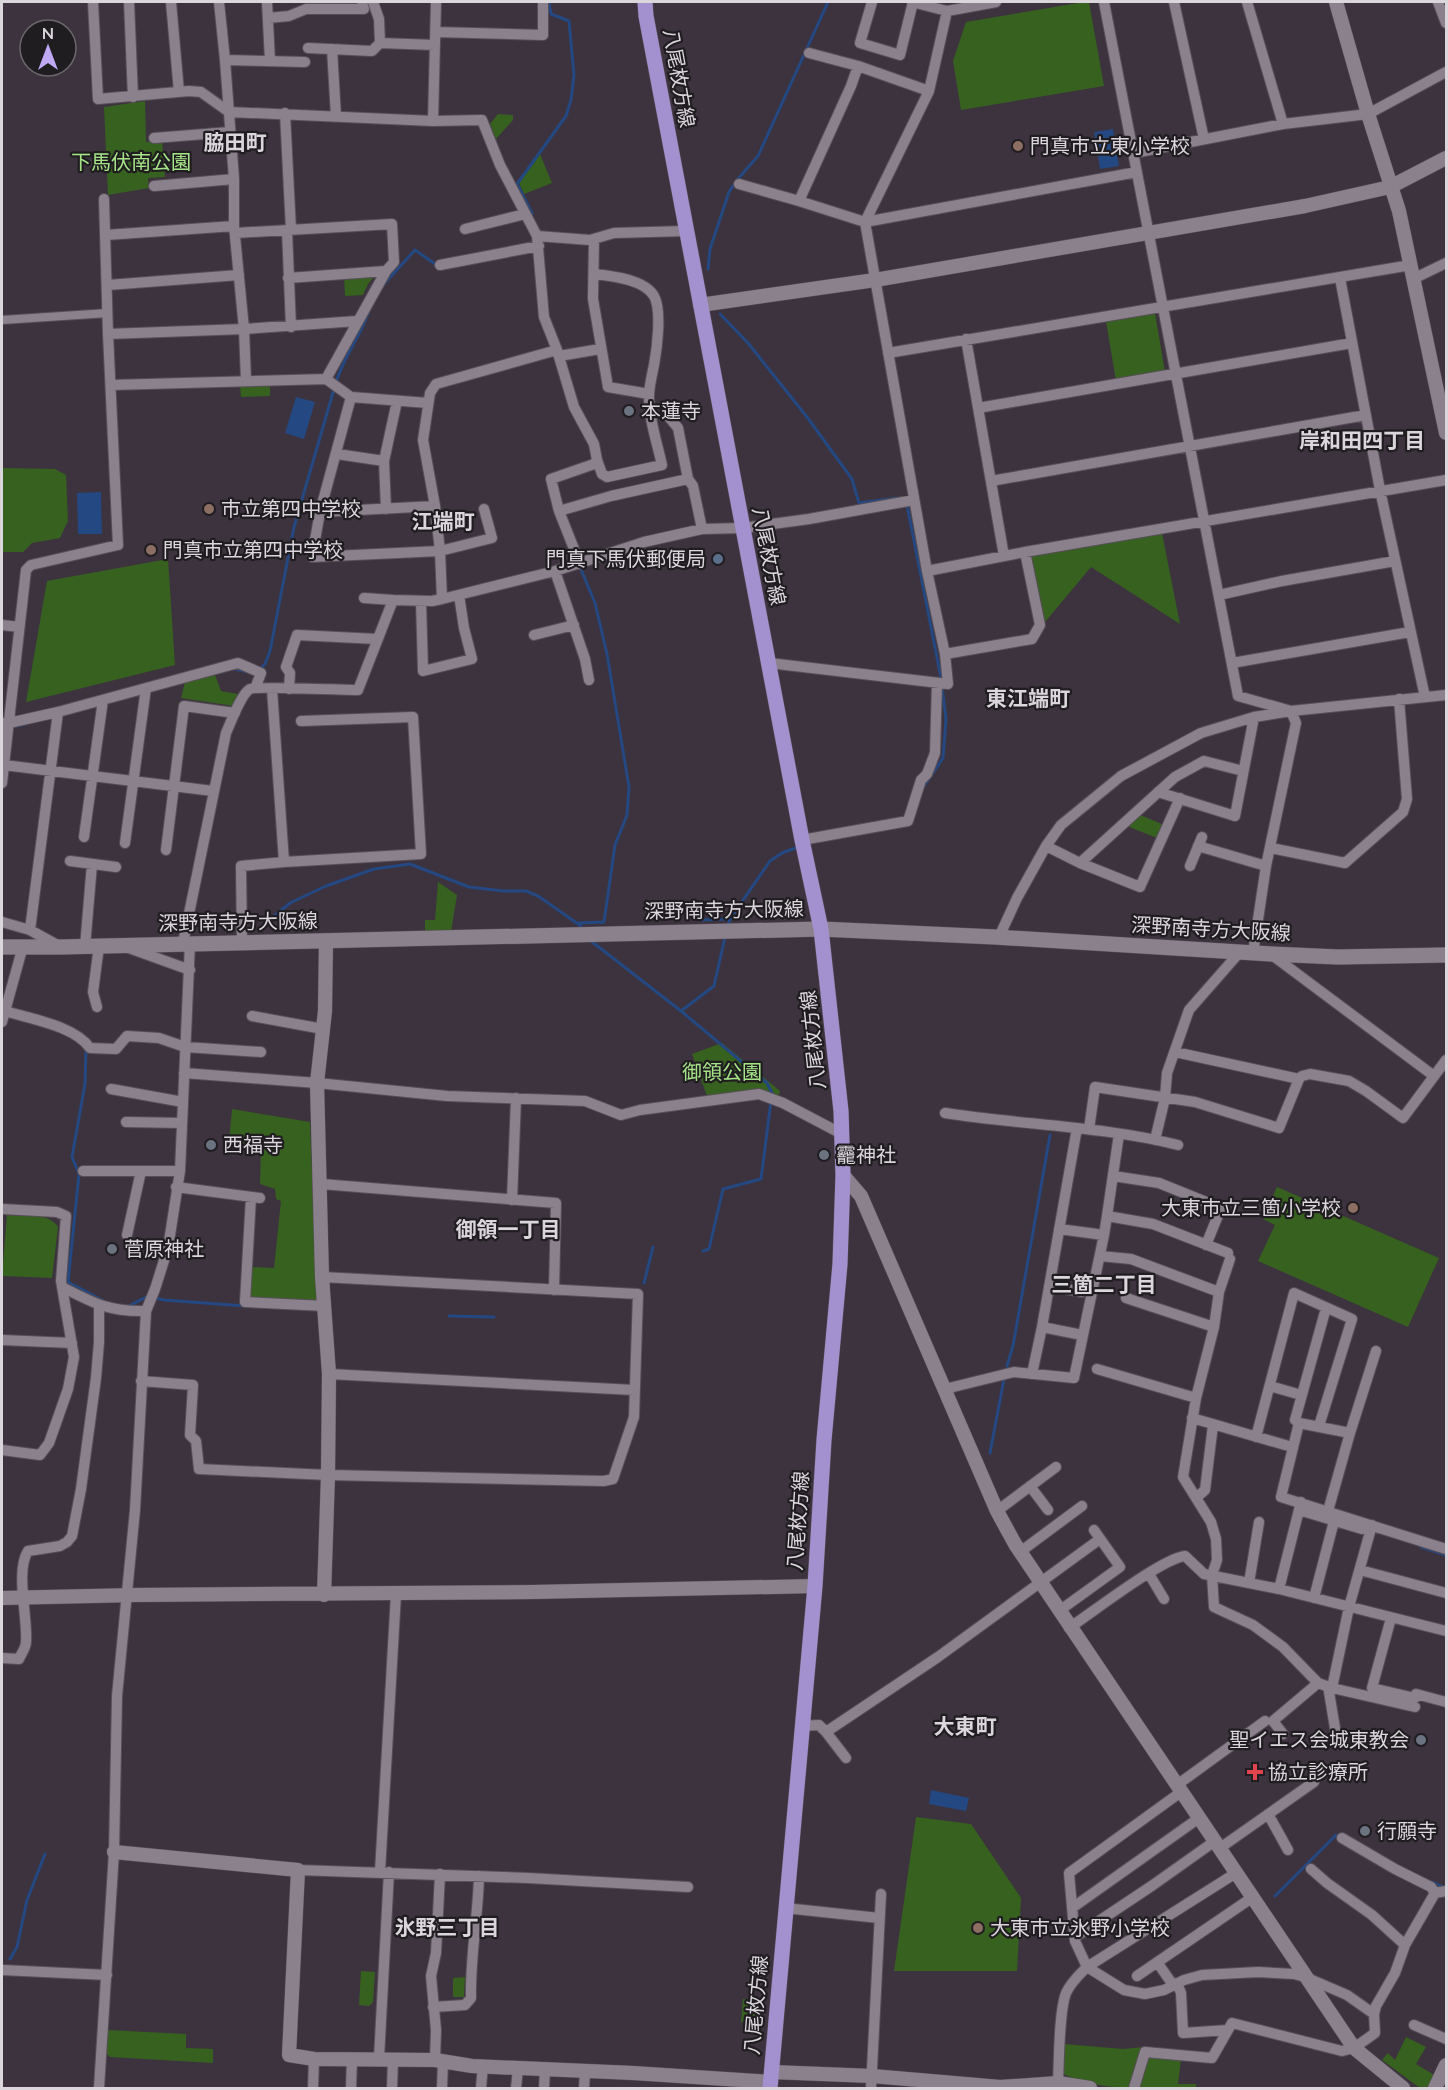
<svg xmlns="http://www.w3.org/2000/svg" width="1448" height="2090" viewBox="0 0 1448 2090" font-family="Lato,'Noto Sans JP',sans-serif">
<style>
.green{fill:#37611f}
.water{fill:#244882}
.lines{fill:none;stroke-linecap:round;stroke-linejoin:round}
.stream{stroke:#244882;stroke-width:3}
.pedestrian-casing{stroke:#574f58;stroke-width:10}
.minor-casing{stroke:#574f58;stroke-width:12}
.tertiary-casing{stroke:#574f58;stroke-width:15}
.secondary-casing{stroke:#574f58;stroke-width:16}
.primary-casing{stroke:#574f58;stroke-width:16}
.pedestrian{stroke:#8b818d;stroke-width:8}
.minor{stroke:#8b818d;stroke-width:10}
.tertiary{stroke:#8b818d;stroke-width:14}
.secondary{stroke:#8b818d;stroke-width:15}
.primary{stroke:#a391cf;stroke-width:15}
.education-dot{fill:#8d6e63;stroke:#201d21;stroke-width:2}
.worship-dot{fill:#6b7280;stroke:#201d21;stroke-width:2}
.service-dot{fill:#5c6f8a;stroke:#201d21;stroke-width:2}
.health-dot{fill:#e0444e;stroke:#201d21;stroke-width:2}
.labels{text-anchor:middle;stroke-width:4.5;stroke-linejoin:round;paint-order:stroke}
.street-label{font-size:20px;fill:#dbd6dc;stroke:#201d21}
.poi-label{font-size:20px;fill:#dbd6dc;stroke:#201d21;text-anchor:start}
.park-label{font-size:20px;fill:#a5e387;stroke:#201d21}
.neighbourhood-label{font-size:21px;font-weight:bold;fill:#dbd6dc;stroke:#201d21}
</style>
<rect width="100%" height="100%" fill="#3c333e"/>
<!-- green -->
<path class="green" d="M 1084,2 L 1089,2 L 1104,86 L 961,110 L 953,61 L 966,22 Z
M 145,101 L 146,142 L 162,142 L 165,177 L 148,178 L 149,188 L 108,195 L 104,107 Z
M 498,114 L 513,115 L 513,120 L 496,139 L 490,124 Z
M 540,154 L 552,183 L 524,194 L 519,183 Z
M 373,273 L 373,278 L 368,284 L 363,295 L 345,296 L 344,275 Z
M 1155,313 L 1165,372 L 1116,381 L 1106,321 Z
M 270,385 L 270,396 L 241,397 L 240,386 Z
M 2,468 L 55,469 L 66,475 L 68,521 L 60,538 L 32,543 L 23,552 L 2,552 Z
M 1162,533 L 1180,624 L 1091,567 L 1045,622 L 1030,555 Z
M 168,559 L 175,665 L 26,702 L 47,581 Z
M 215,675 L 221,691 L 238,694 L 234,706 L 181,698 L 185,682 Z
M 1138,814 L 1164,825 L 1157,838 L 1127,826 Z
M 438,882 L 457,895 L 451,932 L 425,933 L 425,920 L 435,920 Z
M 722,1043 L 780,1091 L 779,1095 L 759,1090 L 707,1096 L 692,1054 Z
M 232,1109 L 310,1122 L 317,1302 L 249,1298 L 252,1267 L 274,1268 L 281,1201 L 276,1199 L 275,1189 L 260,1184 L 261,1146 L 229,1143 Z
M 1277,1187 L 1439,1258 L 1408,1327 L 1258,1261 L 1275,1225 L 1263,1219 Z
M 7,1215 C 23,1216 49,1212 58,1227 L 52,1278 L 2,1276 Z
M 916,1817 L 971,1824 L 1021,1898 L 1017,1971 L 894,1971 Z
M 361,1971 L 375,1972 L 373,2002 L 369,2006 L 359,2005 Z
M 465,1977 L 464,1997 L 453,1997 L 453,1978 Z
M 743,1999 L 762,2000 L 761,2023 L 741,2022 Z
M 107,2030 L 186,2034 L 186,2048 L 213,2049 L 213,2063 L 110,2057 L 105,2052 Z
M 1406,2037 L 1426,2047 L 1416,2064 L 1436,2076 L 1430,2088 L 1420,2088 L 1382,2060 L 1388,2053 L 1395,2060 Z
M 1064,2044 L 1123,2049 L 1144,2047 L 1130,2088 C 1113,2088 1079,2083 1064,2074 Z
M 1149,2056 L 1181,2059 L 1178,2084 L 1196,2084 L 1196,2088 L 1138,2088 Z"/>
<!-- water -->
<path class="water" d="M 1113,129 L 1119,166 L 1100,169 L 1094,132 Z
M 296,397 L 315,402 L 304,439 L 285,433 Z
M 101,492 L 102,534 L 78,534 L 77,493 Z
M 931,1790 L 969,1798 L 966,1811 L 929,1804 Z"/>
<g class="lines">
<!-- stream -->
<path class="stream" d="M 531,218 L 532,213 L 517,184 L 566,116 L 571,100 L 574,75 L 569,21 L 551,14 L 549,2
M 708,269 L 710,249 L 729,192 L 737,180 L 758,156 L 828,2
M 384,284 L 415,250 L 438,266
M 720,314 L 748,343 L 807,417 L 852,479 L 859,503 L 897,498
M 336,383 C 343,357 361,336 369,311
M 907,505 L 941,678 L 946,719 L 943,758 L 923,788
M 235,669 L 252,673
M 260,669 L 265,664 L 270,651 L 294,527 L 334,389
M 12,727 L 26,724
M 700,920 L 730,919
M 578,923 L 604,922 L 615,845 L 627,815 L 629,787 L 607,654 L 595,603 L 580,567
M 728,925 L 730,919 L 770,861 L 782,853 L 798,847
M 262,926 L 290,903 L 326,886 L 374,869 L 410,864 L 469,887 L 503,891 L 526,891 L 538,896 L 581,926
M 591,941 L 681,1011 L 767,1083 L 772,1093 L 761,1179 L 723,1189 L 709,1249 L 703,1251
M 681,1011 L 714,986 L 725,937
M 86,1049 L 85,1084 L 72,1157 L 79,1174 L 68,1282 L 102,1300
M 644,1283 L 653,1247
M 129,1306 L 148,1296 L 164,1300 L 245,1306
M 449,1316 L 494,1317
M 1007,1366 L 1013,1346 L 1050,1135
M 990,1453 L 1004,1379
M 1421,1547 L 1446,1555
M 1430,1881 L 1441,1886
M 1275,1896 L 1336,1835
M 10,1959 L 17,1947 L 27,1900 L 45,1854"/>
<!-- pedestrian casing -->
<g class="pedestrian-casing">
<path id="pedestrian" d="M 2,320 L 108,313"/>
</g>
<!-- minor casing -->
<g class="minor-casing">
<path id="minor" d="M 93,2 L 98,99 L 189,91 L 201,92 L 229,112 L 433,121 L 482,120 L 500,165 L 537,236 L 544,317 L 557,350 L 574,407 L 594,444 L 597,460 L 594,464 L 551,479 L 559,511 L 580,564
M 129,2 L 133,97
M 171,2 L 179,92
M 219,2 L 225,60 L 234,179 L 234,226 L 244,329 L 246,380
M 267,2 L 270,61
M 872,2 L 860,43 L 900,55 L 913,2
M 912,2 L 947,11 L 996,2
M 1104,2 L 1238,696 L 1291,711
M 1174,2 L 1204,139
M 1247,2 L 1283,124
M 1438,2 L 1446,23
M 268,18 L 289,16 L 306,9 L 364,9 L 362,2
M 436,32 L 543,35 L 543,2
M 380,43 L 435,45
M 308,48 L 372,51 L 380,43 L 379,19 L 373,2
M 332,49 L 336,116
M 809,53 L 858,66 L 929,91
M 225,60 L 305,62
M 285,113 L 291,230
M 433,121 L 436,2
M 154,138 L 230,132
M 1134,153 L 1283,124 L 1368,114 L 1446,72
M 739,184 L 799,201 L 865,222 L 1137,172
M 154,186 L 234,179
M 799,201 L 851,86 L 858,66
M 465,229 L 525,214
M 287,230 L 291,327
M 106,235 L 234,226
M 537,236 L 590,240 L 614,233 L 686,231
M 594,239 L 593,299 L 608,387 L 649,394
M 440,265 L 539,246
M 594,274 C 611,276 644,279 654,296 C 662,310 657,349 654,365 C 652,375 649,386 649,397 C 649,420 657,442 662,465 L 607,477 L 602,474 L 597,460
M 288,278 L 386,271
M 1340,278 L 1380,490 L 1425,697
M 1413,279 L 1446,263
M 108,285 L 239,275
M 108,334 L 244,329 L 357,321
M 966,339 L 1004,556
M 888,353 L 1411,265
M 559,356 L 600,349
M 326,379 L 351,397 L 428,403
M 111,385 L 326,379 L 386,271 L 394,262 L 392,224 L 236,233
M 351,397 L 320,512 L 312,557 L 440,551 L 492,538 L 484,509
M 978,408 L 1352,343
M 669,417 L 678,428 L 688,479 L 693,486 L 702,529
M 337,454 L 384,461
M 991,481 L 1366,415
M 435,506 L 440,551 L 442,599
M 386,509 L 384,461 L 397,401
M 559,511 L 611,496 L 688,479
M 320,512 L 435,506 L 423,440 L 430,393 L 436,384 L 557,350
M 555,571 L 585,659 L 589,680
M 927,571 L 1025,552 L 1446,480
M 1219,595 L 1282,581 L 1395,561
M 364,598 L 393,600
M 421,601 L 423,671 L 472,659 L 464,628 L 459,595
M 2,625 L 19,627
M 534,635 L 574,625
M 945,654 L 1032,639 L 1040,625 L 1025,552
M 769,663 L 948,684 L 945,654 L 927,571 L 865,222 L 929,91 L 947,11
M 1232,663 L 1410,632
M 289,689 L 290,673 L 286,667 L 297,635 L 377,639
M 2,723 L 9,723 L 58,712 L 238,663 L 261,673 L 256,686
M 4,765 L 213,791
M 2,783 L 26,570 L 31,565 L 118,545 L 108,334 L 104,199
M 1158,792 L 1235,816 L 1254,717
M 84,837 L 103,700
M 802,840 L 908,821 L 921,780 L 927,774 L 935,753 L 937,683
M 125,843 L 146,688
M 1046,846 L 1080,863 L 1140,887 L 1180,798
M 1198,846 L 1266,866
M 1271,848 L 1345,863 L 1403,812 L 1407,799 L 1399,699
M 166,850 L 184,706 L 235,713
M 70,861 L 116,867
M 284,862 L 421,854 L 413,717 L 301,721
M 1080,863 L 1175,777 L 1204,761 L 1243,771
M 1190,866 L 1202,837
M 2,922 L 30,930 L 59,946
M 30,930 L 58,712
M 999,937 L 1017,898 L 1046,846 L 1061,825 L 1121,776 L 1201,733 L 1254,717 L 1291,711 L 1446,695
M 242,942 L 241,866 L 284,862 L 272,689
M 183,943 L 226,733 C 231,722 241,694 250,689 C 255,686 344,690 358,690 L 393,600 L 432,601 L 442,599 L 555,571 L 644,542 L 702,529 L 743,528 L 809,519 L 914,500
M 85,947 L 92,864
M 129,948 L 190,970
M 1253,953 L 1266,866 L 1296,723 L 1291,711
M 1272,955 L 1434,1076
M 97,1007 L 93,992 L 99,946
M 5,1011 C 31,1019 75,1026 90,1048 L 116,1049 L 127,1036 L 159,1038 L 185,1047 L 261,1052
M 252,1016 L 323,1029
M 2,1022 L 23,946
M 1175,1052 L 1299,1079 L 1302,1076 L 1310,1074 L 1349,1081 L 1366,1091 L 1403,1118 L 1446,1060
M 184,1073 L 317,1083 L 447,1096 L 585,1101 L 621,1115 L 640,1110 L 759,1094 L 783,1103 L 842,1134
M 111,1089 L 183,1102
M 945,1113 C 1022,1125 1102,1126 1178,1145
M 126,1122 L 182,1123
M 1089,1129 L 1095,1087 L 1195,1102 L 1279,1128 L 1299,1079
M 1155,1140 L 1165,1098 L 1167,1073 L 1189,1010 L 1239,953
M 83,1171 L 180,1171
M 1113,1176 L 1159,1183 L 1221,1208 L 1206,1245
M 321,1184 L 556,1203 L 554,1290
M 176,1187 L 260,1198
M 251,1197 L 245,1302 L 325,1306
M 512,1200 L 516,1098
M 2,1209 L 57,1212 L 66,1216 L 61,1281 L 74,1357 L 68,1389 L 49,1443 L 40,1455 L 2,1450
M 1107,1216 L 1119,1134
M 1059,1229 L 1104,1235 L 1107,1216 L 1153,1224 L 1228,1253
M 127,1235 L 141,1171
M 1100,1256 L 1131,1259 L 1219,1292
M 1230,1259 L 1219,1292 L 1214,1327 L 1196,1398 L 1183,1477 L 1211,1522 L 1216,1539 L 1217,1560 L 1212,1575 L 1214,1607 L 1253,1625 L 1283,1647 L 1318,1683 L 1332,1688 L 1415,1707
M 1049,1286 L 1082,1292
M 62,1287 C 93,1303 109,1312 146,1311
M 1126,1298 L 1214,1327
M 1326,1308 L 1295,1420 L 1299,1423 L 1350,1433
M 1042,1327 L 1077,1334
M 2,1340 L 72,1343
M 1097,1369 L 1196,1398
M 329,1374 L 634,1390
M 1032,1374 L 1042,1327 L 1077,1128
M 141,1381 L 193,1385 L 190,1435 L 196,1441 L 199,1469 L 328,1475 L 604,1481 L 613,1479 L 634,1417 L 638,1294 L 322,1277
M 1270,1386 L 1301,1395
M 945,1389 L 1014,1372 L 1074,1378 L 1104,1235
M 1192,1418 L 1292,1447
M 1299,1423 L 1281,1497 L 1446,1549
M 1256,1437 L 1294,1293 L 1352,1319 L 1319,1426
M 1030,1486 L 1048,1510
M 1196,1498 L 1205,1490 L 1213,1425
M 1299,1510 L 1362,1529
M 997,1511 L 1056,1467
M 1328,1511 L 1350,1433 L 1376,1351
M 1020,1552 L 1082,1506
M 1360,1570 L 1446,1593
M 1149,1574 L 1164,1599
M 1249,1583 L 1259,1522
M 1279,1589 L 1301,1502
M 1314,1598 L 1334,1521
M 1059,1611 L 1120,1567 L 1094,1530
M 1391,1618 L 1372,1688 L 1415,1698 L 1416,1694 L 1446,1702
M 1069,1628 C 1093,1612 1161,1559 1185,1556 L 1204,1574 L 1279,1589 L 1446,1631
M 2,1658 L 19,1659 C 21,1654 26,1648 26,1642 C 28,1618 15,1571 28,1551 L 60,1546 L 67,1542 L 72,1536 L 81,1489 L 96,1378 L 99,1342 L 99,1306
M 1328,1686 L 1336,1734
M 1332,1688 L 1349,1607 L 1372,1525
M 801,1726 L 819,1725 L 826,1732 L 846,1758
M 826,1732 L 938,1657 L 1100,1539
M 1283,1734 L 1273,1721 L 1318,1683
M 1177,1785 L 1265,1721
M 1181,1792 L 1069,1873 L 1075,1941 L 1087,1967 L 1124,1990 L 1145,1994 L 1164,1990 L 1184,1980 L 1202,1975 L 1258,1972 L 1294,1974 L 1305,1977 L 1347,1995 L 1374,2014
M 1268,1814 L 1288,1850
M 1342,1838 L 1395,1869 L 1431,1887 L 1435,1893
M 1220,1848 L 1314,1782
M 1311,1869 L 1327,1883 L 1372,1915 L 1405,1945
M 298,1870 L 528,1878 L 688,1887
M 380,1872 L 396,1594
M 785,1908 L 879,1918
M 1072,1908 L 1199,1818
M 1075,1937 L 1153,1885 L 1215,1841
M 1157,1962 L 1173,1985
M 2,1970 L 107,1975
M 1137,1976 L 1253,1897
M 1177,1983 L 1181,1993 L 1183,2033 L 1228,2030
M 433,2007 L 465,2005 L 471,1998 C 470,1957 478,1917 479,1876
M 1414,2025 L 1446,2039
M 379,2058 L 389,1872
M 435,2060 L 436,2030 L 431,1976 L 436,1953 L 440,1874
M 1058,2083 C 1059,2061 1059,2011 1066,1993 C 1071,1982 1079,1975 1087,1967 L 1236,1873
M 99,2088 L 114,1852 L 117,1696 L 135,1510 L 146,1311 L 155,1289 L 168,1248 L 180,1171 L 190,943
M 313,2088 L 314,2059
M 351,2088 L 352,2059
M 392,2088 L 393,2059
M 442,2088 L 443,2061
M 481,2088 L 483,2065
M 516,2088 L 518,2068
M 544,2088 L 545,2070
M 584,2088 L 585,2071
M 871,2088 L 881,1894
M 1134,2088 L 1145,2052 L 1212,2058 L 1232,2023 L 1342,2051 L 1354,2048 L 1375,2033 L 1374,2014 L 1376,2006 L 1395,1973 L 1405,1945 L 1435,1893 L 1446,1891"/>
</g>
<!-- tertiary casing -->
<g class="tertiary-casing">
<path id="tertiary" d="M 1336,2 L 1368,114 L 1399,211 L 1446,433
M 700,305 L 875,280 L 1305,206 L 1390,187 L 1446,158
M 843,1175 L 861,1196 L 997,1511 L 1015,1544 L 1354,2048 L 1403,2088
M 324,1595 L 328,1475 L 329,1374 L 322,1277 L 317,1083 L 325,1011 L 326,941
M 2,1598 L 136,1595 L 533,1592 L 815,1586
M 114,1852 L 298,1870 L 289,2055 L 314,2059 L 435,2060 L 472,2066 L 633,2073 L 771,2082
M 772,2072 L 872,2076 L 1000,2087 L 1058,2083 L 1090,2088
M 1435,2088 L 1446,2065"/>
</g>
<!-- secondary casing -->
<g class="secondary-casing">
<path id="secondary" d="M 2,947 L 61,947 L 821,929 L 995,937 L 1271,954 L 1338,957 L 1446,955"/>
</g>
<!-- primary casing -->
<g class="primary-casing">
<path id="primary" d="M 645,2 L 646,16 L 802,840 L 821,929 L 841,1111 L 843,1175 L 840,1264 L 824,1440 L 815,1586 L 770,2088"/>
</g>
<!-- pedestrian -->
<use href="#pedestrian" class="pedestrian"/>
<!-- minor -->
<use href="#minor" class="minor"/>
<!-- tertiary -->
<use href="#tertiary" class="tertiary"/>
<!-- secondary -->
<use href="#secondary" class="secondary"/>
<!-- primary -->
<use href="#primary" class="primary"/>
</g>
<!-- markers -->
<g class="education-dot">
<circle cx="1018" cy="146" r="6"/>
<circle cx="209" cy="509" r="6"/>
<circle cx="151" cy="550" r="6"/>
<circle cx="1353" cy="1208" r="6"/>
<circle cx="978" cy="1928" r="6"/>
</g>
<g class="worship-dot">
<circle cx="629" cy="411" r="6"/>
<circle cx="211" cy="1145" r="6"/>
<circle cx="824" cy="1155" r="6"/>
<circle cx="112" cy="1249" r="6"/>
<circle cx="1421" cy="1740" r="6"/>
<circle cx="1365" cy="1831" r="6"/>
</g>
<circle class="service-dot" cx="718" cy="559" r="6"/>
<path class="health-dot" d="M1252 1763h6v6h6v6h-6v6h-6v-6h-6v-6h6z"/>
<g class="labels">
<!-- street labels -->
<g class="street-label">
<text transform="translate(679 78) rotate(80)" y="7">八尾枚方線</text>
<text transform="translate(769 556) rotate(79)" y="7">八尾枚方線</text>
<text transform="translate(724 910) rotate(-1)" y="7">深野南寺方大阪線</text>
<text transform="translate(238 922) rotate(-1)" y="7">深野南寺方大阪線</text>
<text transform="translate(1211 929) rotate(3)" y="7">深野南寺方大阪線</text>
<text transform="translate(813 1040) rotate(-96)" y="7">八尾枚方線</text>
<text transform="translate(798 1521) rotate(-86)" y="7">八尾枚方線</text>
<text transform="translate(756 2005) rotate(-85)" y="7">八尾枚方線</text>
</g>
<!-- poi labels -->
<g class="poi-label">
<text x="1030" y="153">門真市立東小学校</text>
<text x="641" y="418">本蓮寺</text>
<text x="221" y="516">市立第四中学校</text>
<text x="163" y="557">門真市立第四中学校</text>
<text x="706" y="566" text-anchor="end">門真下馬伏郵便局</text>
<text x="223" y="1152">西福寺</text>
<text x="836" y="1162">龗神社</text>
<text x="1341" y="1215" text-anchor="end">大東市立三箇小学校</text>
<text x="124" y="1256">菅原神社</text>
<text x="1409" y="1747" text-anchor="end">聖イエス会城東教会</text>
<text x="1268" y="1779">協立診療所</text>
<text x="1377" y="1838">行願寺</text>
<text x="990" y="1935">大東市立氷野小学校</text>
</g>
<!-- park labels -->
<g class="park-label">
<text x="131" y="169">下馬伏南公園</text>
<text x="722" y="1079">御領公園</text>
</g>
<!-- neighbourhood labels -->
<g class="neighbourhood-label">
<text x="235" y="150">脇田町</text>
<text x="1362" y="448">岸和田四丁目</text>
<text x="443" y="529">江端町</text>
<text x="1028" y="706">東江端町</text>
<text x="508" y="1237">御領一丁目</text>
<text x="1104" y="1292">三箇二丁目</text>
<text x="965" y="1734">大東町</text>
<text x="447" y="1935">氷野三丁目</text>
</g>
</g>
<!-- border -->
<rect width="1448" height="2090" fill="none" stroke="#dbd6dc" stroke-width="6"/>
<!-- north arrow -->
<g transform="translate(48 48)"><circle r="28" fill="#201d21" stroke="#6b676c" stroke-width="1.5"/>
<path d="M0-4.5L10 22L0 15L-10 22Z" fill="#bfa9f4"/>
<text y="-9" font-size="16" font-weight="bold" text-anchor="middle" fill="#dbd6dc">N</text>
</g>
</svg>
